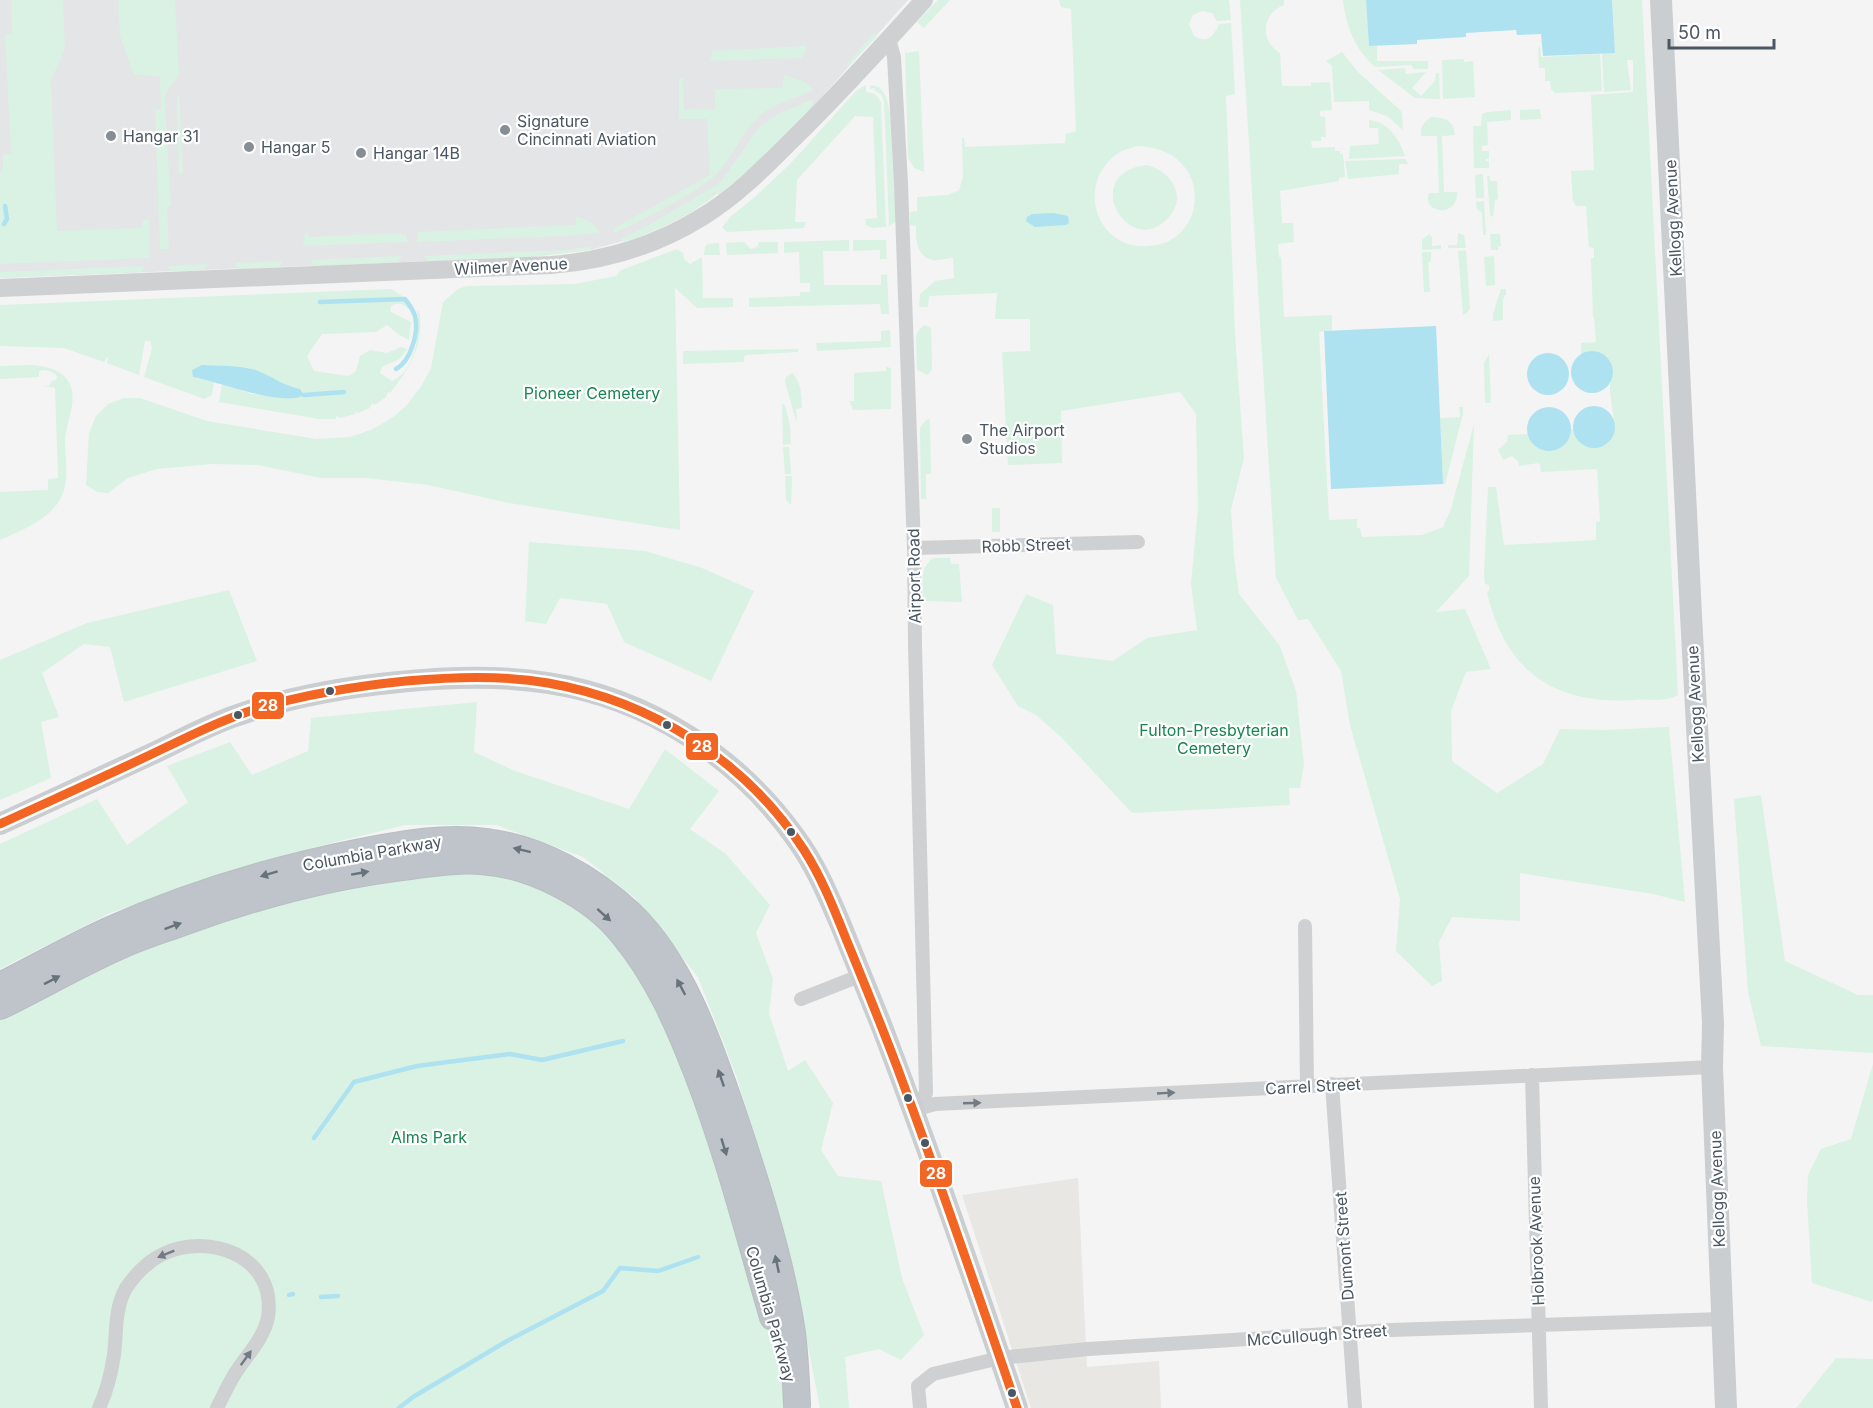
<svg xmlns="http://www.w3.org/2000/svg" width="1873" height="1408" viewBox="0 0 1873 1408" font-family="Inter,sans-serif">
<style>
.commercial{fill:#e8e7e3}
.airport{fill:#e4e5e7}
.green{fill:#d9f2e3;fill-rule:evenodd}
.water{fill:#aee2f0}
.lines{fill:none;stroke-linecap:round;stroke-linejoin:round}
.stream{stroke:#aee2f0;stroke-width:4.5}
.motorway-casing{stroke:#b9bec3;stroke-width:28}
.minor{stroke:#ced0d2;stroke-width:14}
.tertiary{stroke:#ced0d2;stroke-width:18}
.primary{stroke:#caced1;stroke-width:22}
.motorway{stroke:#bec4c9;stroke-width:26}
.bus-1-casing{stroke:#fff;stroke-width:14}
.bus-1{stroke:#f26522;stroke-width:9}
.oneway{fill:#67727b}
.oneway2{fill:#727b83}
.poi-dot{fill:#868d94;stroke:#fff;stroke-width:2}
.bus-dot{fill:#4a5661;stroke:#fff;stroke-width:2}
.labels{text-anchor:middle;stroke-width:4.5;stroke-linejoin:round;paint-order:stroke}
.poi-label{font-size:16px;fill:#4a5661;stroke:#fff;text-anchor:start}
.street-label{font-size:16px;fill:#4a5661;stroke:#fff}
.park-label{font-size:16px;fill:#17864f;stroke:#fff}
.line-badge{stroke:#fff;stroke-width:2}
.badge-label{font-size:16px;text-anchor:middle;font-weight:bold;fill:#fff}
</style>
<rect width="100%" height="100%" fill="#f4f4f4"/>
<!-- commercial -->
<path class="commercial" d="M 1078,1178 L 1087,1367 L 1159,1361 L 1161,1408 L 1031,1408 L 962,1195 Z"/>
<!-- airport -->
<path class="airport" d="M 0,0 L 908,0 L 812,108 L 752,168 L 697,208 L 681,218 L 638,237 L 590,250 L 530,257 L 0,278 Z"/>
<!-- green -->
<path class="green" d="M 11,0 L 63,0 L 65,49 L 51,80 L 57,231 L 142,228 L 143,220 L 149,220 L 150,258 L 0,264 L 0,174 L 3,167 L 3,154 L 11,154 L 5,35 L 12,34 Z
M 118,0 L 175,0 L 179,74 L 166,93 L 165,106 L 171,206 L 167,207 L 169,249 L 160,249 L 155,110 L 161,109 L 160,76 L 134,75 L 120,36 Z
M 938,0 L 950,0 L 924,28 L 917,22 Z
M 1059,0 L 1229,0 L 1231,20 L 1217,21 L 1212,13 L 1202,11 L 1193,15 L 1189,24 L 1194,36 C 1207,44 1214,36 1219,24 L 1231,23 L 1235,94 L 1226,96 L 1235,335 L 1244,458 L 1231,510 L 1234,557 L 1239,594 L 1280,646 L 1296,691 L 1304,764 L 1300,788 L 1289,788 L 1290,805 L 1132,813 L 1062,738 L 1036,715 L 1018,706 L 992,665 L 1026,594 L 1053,605 L 1056,654 L 1113,661 L 1147,638 L 1197,630 L 1191,584 L 1198,507 L 1196,414 L 1180,392 L 1061,411 L 1062,463 L 1008,465 L 1002,352 L 1030,351 L 1030,319 L 995,319 L 997,293 L 929,296 L 928,307 L 919,307 L 920,294 L 935,281 L 954,278 L 953,258 C 947,258 939,261 933,260 C 916,257 916,239 916,226 L 910,225 L 910,212 L 917,211 L 917,197 L 948,195 L 959,190 L 963,177 L 962,137 L 964,138 L 965,147 L 1065,143 L 1066,134 L 1076,131 L 1071,9 L 1061,7 ZM 1137,146 C 1218,148 1209,251 1141,246 C 1129,246 1116,240 1108,231 C 1086,207 1092,169 1120,152 C 1125,149 1132,148 1137,146 Z
M 1240,0 L 1284,0 L 1284,5 C 1262,13 1259,41 1280,53 L 1282,86 L 1311,86 L 1311,83 L 1330,82 L 1332,110 L 1320,111 L 1320,116 L 1325,117 L 1326,137 L 1321,137 L 1321,141 L 1311,141 L 1312,148 L 1335,147 L 1335,151 L 1340,151 L 1340,154 L 1343,154 L 1345,177 L 1339,178 L 1339,181 L 1280,191 L 1282,223 L 1293,223 L 1294,242 L 1278,244 L 1279,257 L 1281,257 L 1284,317 L 1332,315 L 1332,330 L 1319,332 L 1329,520 L 1357,519 L 1357,528 L 1360,528 L 1362,537 L 1422,535 L 1443,527 L 1451,509 L 1474,424 L 1469,576 L 1436,612 L 1465,609 L 1491,669 L 1466,672 L 1451,711 L 1452,761 L 1497,793 L 1543,764 L 1560,729 L 1603,730 L 1669,727 L 1685,902 L 1653,894 L 1520,873 L 1520,921 L 1452,917 L 1439,942 L 1442,981 L 1432,986 L 1396,951 L 1400,899 L 1350,725 L 1341,671 L 1308,619 L 1298,620 L 1276,578 Z
M 1343,0 L 1366,0 L 1369,46 L 1377,46 L 1377,61 L 1428,61 L 1428,69 L 1413,69 L 1412,65 L 1375,67 C 1355,49 1346,27 1343,0 Z
M 1612,0 L 1642,0 L 1678,695 C 1664,703 1649,698 1634,700 C 1554,705 1506,672 1487,593 L 1489,590 L 1489,585 L 1485,584 L 1484,576 L 1488,487 L 1496,487 L 1504,545 L 1596,540 L 1596,522 L 1600,521 L 1597,469 L 1541,472 L 1540,465 L 1538,463 L 1519,466 L 1518,461 L 1512,456 L 1503,460 L 1498,450 L 1507,442 L 1508,435 L 1528,434 L 1529,439 L 1571,431 L 1571,429 L 1573,429 L 1575,435 L 1615,429 C 1614,417 1611,404 1610,391 C 1609,383 1613,375 1612,367 C 1610,353 1593,349 1581,355 L 1581,343 L 1596,342 L 1594,317 L 1593,317 L 1591,258 L 1594,258 L 1594,248 L 1589,247 L 1586,206 L 1576,206 L 1573,201 L 1571,171 L 1594,170 L 1591,95 L 1633,92 L 1633,60 L 1627,60 L 1631,90 L 1604,92 L 1602,53 L 1615,53 Z
M 874,33 L 877,36 L 848,67 L 846,65 Z
M 806,46 L 806,52 L 801,58 L 710,61 L 713,51 Z
M 1538,47 L 1540,47 L 1541,57 L 1600,54 L 1602,91 L 1555,93 L 1551,89 L 1550,81 L 1545,81 L 1545,68 L 1539,68 Z
M 919,51 L 924,172 L 914,168 L 908,158 L 905,53 Z
M 1342,52 L 1358,72 L 1400,110 L 1402,113 L 1403,130 L 1387,116 L 1369,110 L 1369,101 L 1334,102 L 1332,66 L 1326,61 Z
M 1464,59 L 1464,62 L 1473,61 L 1475,97 L 1443,99 L 1442,60 Z
M 1405,68 L 1406,74 L 1426,72 L 1412,88 L 1421,96 L 1435,81 L 1436,73 L 1439,73 L 1440,99 L 1415,98 L 1378,70 Z
M 784,75 L 805,82 L 813,90 C 797,99 777,102 762,114 C 744,128 736,151 721,169 C 703,191 641,221 614,233 L 613,229 L 710,175 L 707,119 L 679,119 L 679,78 L 683,78 L 684,110 L 715,109 L 715,89 L 782,88 Z
M 866,85 L 866,92 L 875,94 L 881,102 L 886,227 L 872,228 L 866,225 L 865,219 L 877,218 L 873,117 L 855,116 L 797,180 L 795,222 L 806,222 L 804,228 L 727,232 L 722,227 L 730,217 L 756,196 L 790,164 L 856,91 Z
M 870,85 L 879,87 L 886,96 L 890,114 L 896,222 L 889,226 L 884,101 L 881,94 L 874,90 L 875,88 L 870,89 Z
M 179,91 L 183,173 L 179,173 L 177,100 Z
M 813,99 L 812,108 L 752,168 L 718,195 L 715,192 L 712,194 L 714,197 C 686,216 657,232 624,242 L 620,239 L 640,230 L 720,183 L 760,126 L 780,113 Z
M 1540,109 L 1541,119 L 1520,120 L 1520,110 Z
M 1511,110 L 1511,120 L 1487,122 L 1488,145 L 1482,146 L 1482,151 L 1489,151 L 1489,159 L 1486,159 L 1486,161 L 1489,161 L 1489,168 L 1474,168 L 1473,126 L 1481,126 L 1482,114 L 1488,112 Z
M 1431,117 C 1444,117 1454,120 1455,135 L 1442,136 L 1444,192 L 1457,192 C 1459,218 1421,214 1429,193 L 1439,193 L 1437,136 L 1421,136 C 1420,127 1424,122 1431,117 Z
M 1369,120 C 1389,122 1399,139 1405,156 L 1349,159 L 1350,146 L 1379,144 L 1378,128 L 1369,128 Z
M 1406,159 L 1408,164 L 1399,164 L 1399,174 L 1348,179 L 1345,161 Z
M 1147,165 C 1170,171 1188,195 1169,217 C 1130,262 1077,173 1147,165 Z
M 1483,174 L 1484,198 L 1476,198 L 1475,175 Z
M 1487,176 L 1490,176 L 1490,181 L 1497,181 L 1498,199 L 1495,200 L 1493,217 L 1490,215 Z
M 1484,201 L 1486,235 L 1483,235 L 1482,213 L 1477,209 L 1476,202 Z
M 576,217 C 586,218 595,224 600,233 L 567,236 L 417,242 L 418,232 L 576,225 Z
M 305,232 L 310,237 L 401,233 L 406,235 L 408,242 L 303,246 Z
M 1458,233 L 1464,235 L 1466,248 L 1448,248 L 1448,245 L 1457,245 Z
M 1429,234 L 1432,237 L 1432,246 L 1441,245 L 1441,249 L 1422,250 L 1422,240 Z
M 1490,234 L 1500,234 L 1501,246 L 1498,247 L 1498,250 L 1491,250 Z
M 849,240 L 849,251 L 823,251 L 824,285 L 881,285 L 881,275 L 887,274 L 889,314 L 881,314 L 880,304 L 749,307 L 749,298 L 800,296 L 800,292 L 810,292 L 810,283 L 800,283 L 799,252 L 784,253 L 784,242 Z
M 853,240 L 886,240 L 887,259 L 880,259 L 880,250 L 853,251 Z
M 744,242 L 751,249 L 757,247 L 759,242 L 778,242 L 778,253 L 727,255 L 726,243 Z
M 719,243 L 720,255 L 704,255 L 705,246 L 709,244 Z
M 592,246 L 590,250 L 530,257 L 428,261 L 424,256 L 566,250 Z
M 677,249 L 683,253 L 684,259 L 690,264 L 702,257 L 703,298 L 733,298 L 733,307 L 697,308 L 675,288 L 680,530 L 509,503 L 428,485 L 366,478 L 321,478 L 258,465 L 212,464 L 157,469 L 128,478 L 108,493 L 97,492 L 86,485 L 89,433 L 96,416 L 108,404 L 124,398 L 140,398 L 207,421 L 316,439 L 350,437 L 373,429 L 392,418 L 407,405 L 422,385 L 431,368 L 443,302 L 458,289 L 467,286 L 575,284 L 616,276 L 621,270 Z
M 1466,250 L 1470,308 L 1468,312 L 1463,315 L 1458,251 Z
M 1422,252 L 1431,252 L 1431,261 L 1428,263 L 1430,292 L 1424,292 Z
M 402,256 L 398,262 L 315,266 L 310,260 Z
M 1494,256 L 1495,285 L 1486,286 L 1484,257 Z
M 283,261 L 279,267 L 238,269 L 234,263 Z
M 208,264 L 204,270 L 171,271 L 167,266 Z
M 145,266 L 142,272 L 0,278 L 0,272 Z
M 391,289 L 402,296 L 412,310 C 406,308 401,300 392,305 L 390,310 L 391,312 L 411,322 L 409,340 L 398,334 L 387,325 L 376,332 L 322,334 L 307,356 L 314,371 L 349,376 L 356,371 L 360,356 L 370,350 L 387,353 L 401,347 L 407,349 C 398,364 395,360 382,367 L 380,373 L 392,381 C 415,372 421,332 417,311 L 419,311 C 425,342 410,369 390,393 L 388,392 L 386,397 L 375,405 L 372,403 L 370,408 L 358,413 L 356,411 L 355,414 L 340,418 L 337,416 L 335,419 L 319,419 L 219,402 L 222,384 L 252,394 L 303,391 L 288,387 L 256,370 L 244,367 L 202,365 L 193,377 L 214,382 L 212,395 L 204,399 L 144,377 L 152,348 L 150,341 L 145,341 L 139,375 L 107,363 L 108,358 L 107,357 L 104,362 L 64,348 L 0,346 L 0,305 Z
M 1501,289 L 1506,289 L 1506,294 L 1503,299 L 1503,320 L 1493,321 L 1493,314 Z
M 924,325 L 931,328 L 932,370 L 927,375 L 917,370 L 916,336 L 918,331 Z
M 890,330 L 891,347 L 817,351 L 816,343 L 881,341 L 881,331 Z
M 798,349 L 798,352 L 746,355 L 744,357 L 744,362 L 683,364 L 683,351 Z
M 1489,354 L 1491,403 L 1485,403 L 1484,363 Z
M 32,365 C 44,366 57,368 66,378 C 81,396 66,420 65,440 C 65,462 71,484 58,503 C 44,522 20,531 0,540 L 0,492 L 48,490 L 48,479 L 58,478 L 55,388 L 43,386 L 49,386 L 52,381 L 56,380 L 57,376 C 53,371 45,369 39,371 L 39,377 L 0,379 L 0,366 Z
M 886,367 L 891,368 L 891,409 L 853,410 L 849,401 L 854,401 L 854,373 L 886,371 Z
M 792,373 C 802,383 801,395 802,408 L 796,409 L 797,424 L 785,382 L 786,377 Z
M 782,404 L 785,405 L 790,426 L 791,444 L 783,445 Z
M 1459,407 L 1463,407 L 1463,414 L 1445,484 L 1443,484 L 1440,418 L 1460,417 Z
M 930,419 L 931,474 L 926,474 L 926,499 L 921,499 L 920,427 L 926,420 Z
M 783,447 L 789,447 L 791,474 L 785,474 Z
M 785,476 L 792,476 L 791,505 L 786,500 Z
M 992,508 L 1000,508 L 1000,532 L 992,532 Z
M 529,542 L 645,551 L 702,568 L 754,591 L 711,681 L 624,642 L 607,604 L 560,598 L 546,624 L 525,621 Z
M 933,558 L 950,558 L 951,564 L 959,564 L 962,602 L 923,601 C 923,585 919,568 933,558 Z
M 229,590 L 257,661 L 124,702 L 110,647 L 84,644 L 42,673 L 59,717 L 41,722 L 51,778 L 0,800 L 0,660 L 87,623 Z
M 477,702 L 474,752 L 515,771 L 629,809 L 665,749 L 719,791 L 690,829 L 726,854 L 770,905 L 756,933 L 773,979 L 769,1014 L 788,1071 L 805,1060 L 833,1103 L 821,1150 L 838,1176 L 881,1181 L 902,1278 L 924,1335 L 901,1360 L 879,1349 L 845,1357 L 849,1408 L 820,1408 L 791,1258 L 736,1075 L 698,977 L 635,898 L 583,857 L 496,825 L 405,825 L 279,856 L 110,913 L 0,969 L 0,844 L 97,799 L 127,845 L 188,802 L 167,766 L 230,742 L 252,775 L 308,751 L 311,718 Z
M 1761,795 L 1785,961 L 1858,995 L 1873,995 L 1873,1053 L 1761,1046 L 1748,992 L 1734,799 Z
M 453,862 L 570,890 L 666,997 L 775,1325 L 798,1408 L 0,1408 L 0,1006 L 155,932 Z
M 1873,1064 L 1873,1299 L 1872,1302 L 1812,1283 L 1807,1201 L 1808,1175 L 1821,1149 L 1851,1139 Z
M 1836,1358 L 1873,1359 L 1873,1408 L 1796,1408 Z"/>
<!-- water -->
<path class="water" d="M 1366,0 L 1612,0 L 1615,53 L 1543,56 L 1541,34 L 1517,35 L 1516,30 L 1466,33 L 1466,37 L 1417,40 L 1417,44 L 1369,46 Z
M 1053,213 L 1068,216 L 1069,223 L 1066,225 L 1035,227 L 1026,221 L 1027,217 L 1032,214 Z
M 1436,326 L 1443,484 L 1331,489 L 1324,331 Z
M1571 372a21 21 0 1 1 42 0a21 21 0 1 1-42 0Z
M1527 374a21 21 0 1 1 42 0a21 21 0 1 1-42 0Z
M 202,365 C 220,366 239,365 256,370 C 271,376 284,386 300,389 L 304,395 C 284,408 217,381 193,377 L 192,370 Z
M1573 427a21 21 0 1 1 42 0a21 21 0 1 1-42 0Z
M1527 429a22 22 0 1 1 44 0a22 22 0 1 1-44 0Z"/>
<g class="lines">
<!-- stream -->
<path class="stream" d="M 4,224 L 7,219 L 5,206
M 320,302 L 405,299 C 409,304 413,310 415,316 C 419,332 411,361 396,369
M 304,395 L 344,392
M 314,1138 L 354,1082 L 417,1066 L 510,1054 L 542,1060 L 623,1041
M 289,1295 L 293,1294
M 321,1297 L 338,1296
M 399,1408 L 413,1397 L 507,1341 L 603,1291 L 620,1268 L 658,1271 L 698,1257"/>
<!-- motorway casing -->
<g class="motorway-casing">
<path id="motorway" d="M 0,986 C 36,968 71,948 108,931 C 188,895 275,869 361,852 C 403,844 444,836 487,842 C 540,849 592,878 630,914 C 681,963 708,1041 730,1105 C 754,1176 781,1259 792,1333 C 795,1356 796,1381 797,1405
M 0,1006 C 39,987 77,965 117,947 C 138,937 161,930 183,922 C 257,895 332,875 410,866 C 433,863 458,859 481,861 C 531,864 592,895 623,934 C 657,975 678,1023 697,1072 C 728,1152 749,1235 773,1317"/>
</g>
<!-- minor -->
<path class="minor" d="M 889,39 L 894,57 L 901,184 L 914,548 L 915,644 L 926,1093 L 914,1110
M 914,548 L 1138,542
M 1305,926 L 1307,1086
M 801,999 L 862,975
M 1532,1075 L 1541,1408
M 1332,1084 L 1355,1408
M 914,1110 L 935,1104 L 1712,1067
M 99,1408 C 107,1391 111,1374 114,1355 C 117,1332 114,1310 126,1288 C 135,1275 148,1261 163,1254 C 209,1232 277,1256 268,1317 C 264,1338 248,1354 236,1372 C 229,1383 223,1396 217,1408
M 920,1408 L 918,1386 L 933,1374 L 1000,1358 L 1088,1349 L 1391,1330 L 1722,1319"/>
<!-- tertiary -->
<path class="tertiary" d="M 0,288 L 551,265 C 604,261 657,245 702,217 C 735,197 762,170 789,143 C 836,97 880,49 924,0"/>
<!-- primary -->
<path class="primary" d="M 1661,0 L 1691,615 L 1713,1023 L 1712,1067 L 1726,1408
M 0,824 C 52,800 104,776 156,752 C 183,739 210,724 238,715 C 290,697 345,687 399,682 C 448,677 499,675 548,683 C 648,698 737,756 795,837 C 815,864 827,893 840,923 C 854,958 868,992 882,1027 C 930,1153 974,1280 1017,1408"/>
<!-- motorway -->
<use href="#motorway" class="motorway"/>
<!-- bus-1 casing -->
<g class="bus-1-casing">
<path id="bus-1" d="M 0,824 C 52,800 104,777 156,752 C 190,736 223,719 259,708 C 307,694 357,686 406,681 C 453,677 501,675 548,683 C 652,701 746,761 804,850 C 824,881 837,917 851,951 C 869,995 887,1039 903,1083 C 943,1191 980,1299 1017,1408"/>
</g>
<!-- bus-1 -->
<use href="#bus-1" class="bus-1"/>
</g>
<!-- one-way arrows -->
<defs><path id="oneway-solid" d="M-6-.8H1V-3.2L6.5 0L1 3.2V.8H-6Z" transform="scale(1.5)"/></defs>
<g class="oneway">
<use href="#oneway-solid" transform="translate(522 850) rotate(-166)"/>
<use href="#oneway-solid" transform="translate(360 873) rotate(-10)"/>
<use href="#oneway-solid" transform="translate(269 874) rotate(163)"/>
<use href="#oneway-solid" transform="translate(604 915) rotate(42)"/>
<use href="#oneway-solid" transform="translate(173 926) rotate(-20)"/>
<use href="#oneway-solid" transform="translate(52 980) rotate(-27)"/>
<use href="#oneway-solid" transform="translate(681 987) rotate(-118)"/>
<use href="#oneway-solid" transform="translate(721 1078) rotate(-109)"/>
<use href="#oneway-solid" transform="translate(724 1147) rotate(73)"/>
<use href="#oneway-solid" transform="translate(777 1264) rotate(-102)"/>
</g>
<g class="oneway2">
<use href="#oneway-solid" transform="translate(1166 1093) rotate(-3)"/>
<use href="#oneway-solid" transform="translate(972 1103) rotate(-2)"/>
<use href="#oneway-solid" transform="translate(166 1254) rotate(158)"/>
<use href="#oneway-solid" transform="translate(246 1358) rotate(-54)"/>
</g>
<!-- markers -->
<g class="poi-dot">
<circle cx="505" cy="130" r="6"/>
<circle cx="111" cy="136" r="6"/>
<circle cx="249" cy="147" r="6"/>
<circle cx="361" cy="153" r="6"/>
<circle cx="967" cy="439" r="6"/>
</g>
<g class="bus-dot">
<circle cx="330" cy="691" r="5"/>
<circle cx="238" cy="715" r="5"/>
<circle cx="667" cy="725" r="5"/>
<circle cx="791" cy="832" r="5"/>
<circle cx="908" cy="1098" r="5"/>
<circle cx="925" cy="1143" r="5"/>
<circle cx="1012" cy="1393" r="5"/>
</g>
<g class="labels">
<!-- poi labels -->
<g class="poi-label">
<text x="517" y="127">Signature<tspan x="517" dy="18">Cincinnati Aviation</tspan></text>
<text x="123" y="142">Hangar 31</text>
<text x="261" y="153">Hangar 5</text>
<text x="373" y="159">Hangar 14B</text>
<text x="979" y="436">The Airport<tspan x="979" dy="18">Studios</tspan></text>
</g>
<!-- street labels -->
<g class="street-label">
<text transform="translate(1673 218) rotate(-93)" y="6">Kellogg Avenue</text>
<text transform="translate(511 266) rotate(-3)" y="6">Wilmer Avenue</text>
<text transform="translate(1026 545) rotate(-2)" y="6">Robb Street</text>
<text transform="translate(914 576) rotate(-91)" y="6">Airport Road</text>
<text transform="translate(1695 704) rotate(-93)" y="6">Kellogg Avenue</text>
<text transform="translate(372 853) rotate(-10)" y="6">Columbia Parkway</text>
<text transform="translate(1313 1086) rotate(-3)" y="6">Carrel Street</text>
<text transform="translate(1717 1189) rotate(-92)" y="6">Kellogg Avenue</text>
<text transform="translate(1536 1241) rotate(-92)" y="6">Holbrook Avenue</text>
<text transform="translate(1344 1246) rotate(-94)" y="6">Dumont Street</text>
<text transform="translate(771 1314) rotate(74)" y="6">Columbia Parkway</text>
<text transform="translate(1317 1335) rotate(-4)" y="6">McCullough Street</text>
</g>
<!-- park labels -->
<g class="park-label">
<text x="592" y="399">Pioneer Cemetery</text>
<text x="1214" y="736">Fulton-Presbyterian<tspan x="1214" dy="18">Cemetery</tspan></text>
<text x="429" y="1143">Alms Park</text>
</g>
</g>
<g class="line-badge">
<rect x="251" y="691" width="34" height="29" rx="6" fill="#f26522"/>
<rect x="685" y="732" width="34" height="29" rx="6" fill="#f26522"/>
<rect x="919" y="1159" width="34" height="29" rx="6" fill="#f26522"/>
</g>
<g class="badge-label">
<text x="268" y="711">28</text>
<text x="702" y="752">28</text>
<text x="936" y="1179">28</text>
</g>
<!-- scale -->
<path d="M1669 39v9h105v-9" fill="none" stroke="#4a5661" stroke-width="3"/>
<text x="1678" y="39" font-size="18" fill="#4a5661" stroke="#ffffff" stroke-width="4.5" paint-order="stroke">50 m</text>
</svg>
